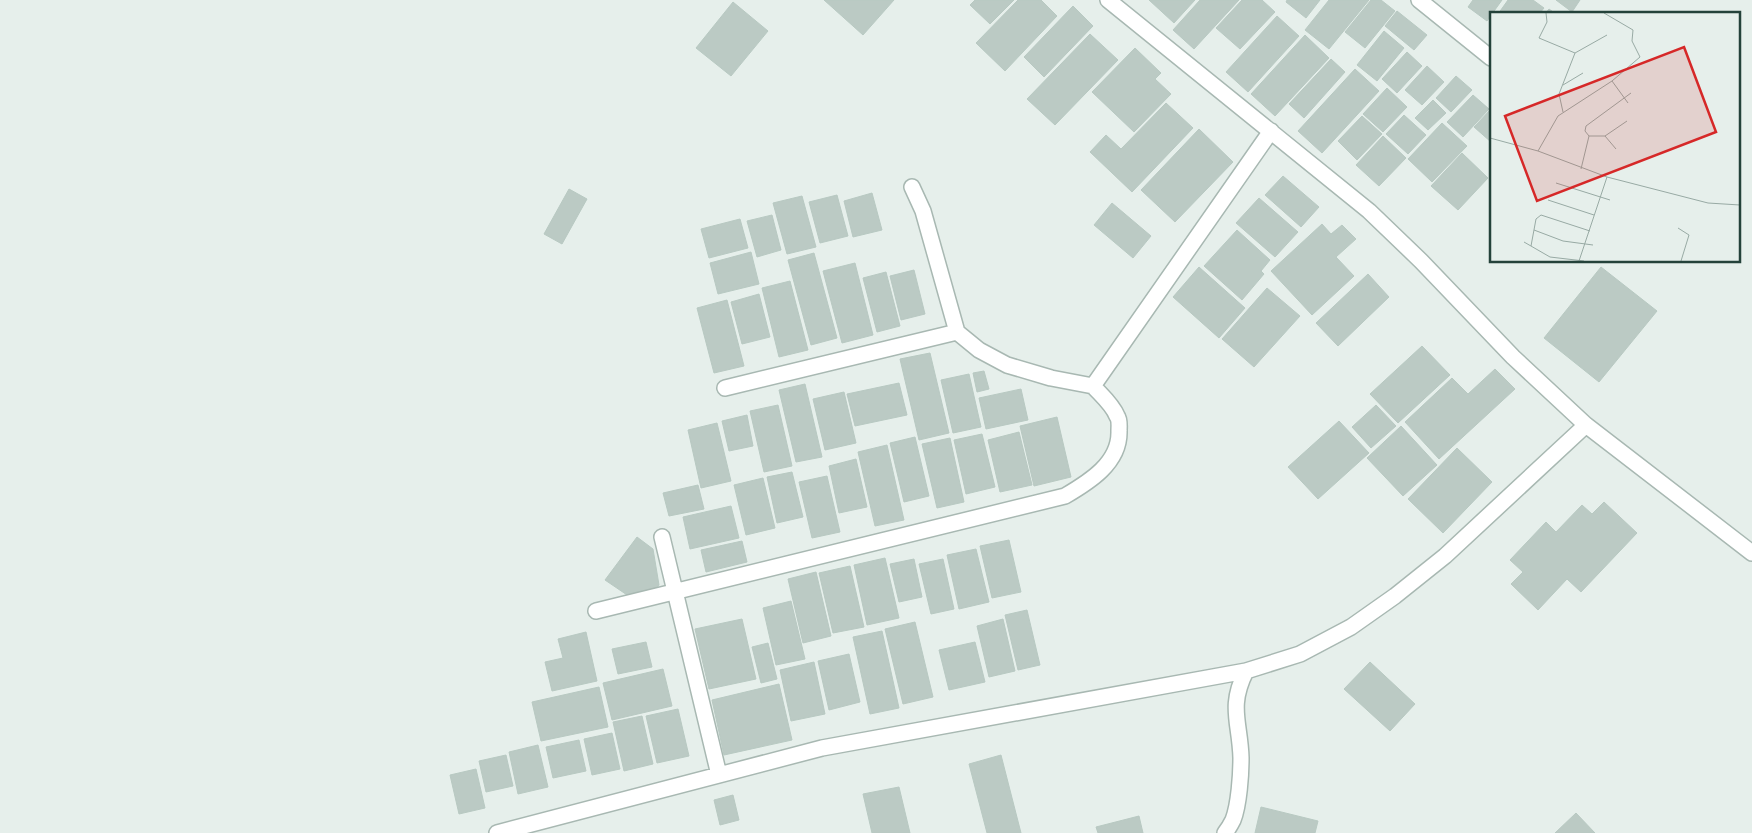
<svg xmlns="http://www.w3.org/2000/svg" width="1752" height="833" viewBox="0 0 1752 833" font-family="'Public Sans',sans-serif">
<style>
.building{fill:#bbcac4;stroke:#b8c9c2}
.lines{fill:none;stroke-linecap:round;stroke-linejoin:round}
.street-casing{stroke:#a8b8b2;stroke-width:18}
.street{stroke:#fff;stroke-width:15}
.inset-road{fill:none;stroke:#98aaa4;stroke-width:1}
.view{fill:#d62828;fill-opacity:0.15;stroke:#d62828;stroke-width:2.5}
.inset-edge{fill:none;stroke:#24423a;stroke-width:2.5}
</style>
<rect width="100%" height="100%" fill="#e6efeb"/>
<!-- building -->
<path class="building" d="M 824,0 L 894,0 L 863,35 Z
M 975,0 L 1014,0 L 990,24 L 970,5 Z
M 1018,0 L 1041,0 L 1057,16 L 1005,71 L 976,43 Z
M 1149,0 L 1195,0 L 1174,23 Z
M 1200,0 L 1239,0 L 1194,49 L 1173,30 Z
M 1242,0 L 1262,0 L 1275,12 L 1240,49 L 1216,28 Z
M 1287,0 L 1320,0 L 1306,18 L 1286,2 Z
M 1329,0 L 1369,0 L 1329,49 L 1305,30 Z
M 1371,0 L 1381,0 L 1395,11 L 1365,48 L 1345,32 Z
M 1473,0 L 1502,0 L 1487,21 L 1468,7 Z
M 1508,0 L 1533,0 L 1544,8 L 1539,14 L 1498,14 Z
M 1556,0 L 1580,0 L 1572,12 Z
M 733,2 L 768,31 L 731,76 L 696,48 Z
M 1073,6 L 1093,26 L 1044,77 L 1024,57 Z
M 1549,9 L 1556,14 L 1545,14 Z
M 1397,11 L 1427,35 L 1414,50 L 1385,26 Z
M 1277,16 L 1299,36 L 1248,92 L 1226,72 Z
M 1384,31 L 1404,48 L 1377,81 L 1357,65 Z
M 1090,34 L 1118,60 L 1055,125 L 1027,99 Z
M 1305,35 L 1329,58 L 1275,116 L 1251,94 Z
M 1135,48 L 1161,73 L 1155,79 L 1171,94 L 1134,132 L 1092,92 Z
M 1407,52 L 1422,66 L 1397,93 L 1382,79 Z
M 1331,59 L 1345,72 L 1304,118 L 1289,104 Z
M 1427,66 L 1444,82 L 1422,105 L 1405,90 Z
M 1355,69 L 1379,91 L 1322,153 L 1298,131 Z
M 1456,76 L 1472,90 L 1451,112 L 1436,98 Z
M 1387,88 L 1407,107 L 1383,132 L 1363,114 Z
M 1473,95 L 1489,109 L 1463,137 L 1447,122 Z
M 1433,100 L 1446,113 L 1428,130 L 1415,118 Z
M 1166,103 L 1193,128 L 1132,192 L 1090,152 L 1106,135 L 1121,149 Z
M 1491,109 L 1491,142 L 1474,127 Z
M 1404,115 L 1426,135 L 1408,154 L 1386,134 Z
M 1362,116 L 1382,134 L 1357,160 L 1338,141 Z
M 1442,123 L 1467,146 L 1432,182 L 1408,159 Z
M 1199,129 L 1233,162 L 1175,222 L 1141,190 Z
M 1383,136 L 1406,158 L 1379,186 L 1356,165 Z
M 1462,153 L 1488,178 L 1458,210 L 1431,186 Z
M 1283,176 L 1319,207 L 1301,227 L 1265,195 Z
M 569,189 L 587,199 L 562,244 L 544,234 Z
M 872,193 L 882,230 L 853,237 L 844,201 Z
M 837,195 L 848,236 L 820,243 L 809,202 Z
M 802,196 L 816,247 L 787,254 L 773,203 Z
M 1259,198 L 1298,232 L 1275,257 L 1236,223 Z
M 1112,203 L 1151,236 L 1133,258 L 1094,225 Z
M 772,215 L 781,250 L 757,257 L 747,221 Z
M 740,219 L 748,248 L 709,258 L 701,229 Z
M 1322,224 L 1331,234 L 1342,225 L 1356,239 L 1336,257 L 1354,276 L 1312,315 L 1271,271 Z
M 1237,230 L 1270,260 L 1261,271 L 1264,274 L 1242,300 L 1204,266 Z
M 751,252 L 759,284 L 718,294 L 710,263 Z
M 814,253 L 837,338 L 811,345 L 788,260 Z
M 855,263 L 873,335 L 842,343 L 823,271 Z
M 1199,267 L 1245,308 L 1219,338 L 1173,297 Z
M 1601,267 L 1657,311 L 1599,382 L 1544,338 Z
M 914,270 L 925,314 L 901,320 L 890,276 Z
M 886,272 L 900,326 L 877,332 L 863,278 Z
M 1368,274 L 1389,297 L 1338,346 L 1316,323 Z
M 790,281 L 808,350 L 779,357 L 762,288 Z
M 1267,288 L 1300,316 L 1254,367 L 1222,339 Z
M 759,294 L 770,337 L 742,344 L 731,302 Z
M 727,300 L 744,366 L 714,373 L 697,308 Z
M 1422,346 L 1450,375 L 1398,423 L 1370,394 Z
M 930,353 L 949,433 L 919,440 L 900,359 Z
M 1495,369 L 1515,389 L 1439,459 L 1405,422 L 1452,378 L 1468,394 Z
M 984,371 L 989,389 L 977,392 L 973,373 Z
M 969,374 L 981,427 L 953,433 L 941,380 Z
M 899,383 L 907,415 L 855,426 L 847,394 Z
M 805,384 L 822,457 L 796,462 L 779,390 Z
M 1021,389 L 1028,420 L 986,429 L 979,398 Z
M 844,392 L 856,443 L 825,450 L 813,399 Z
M 778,405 L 792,466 L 764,472 L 750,411 Z
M 1376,405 L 1396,426 L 1371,448 L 1352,427 Z
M 747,415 L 753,446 L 729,451 L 722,421 Z
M 1057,417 L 1071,477 L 1034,486 L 1020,426 Z
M 1339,421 L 1369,453 L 1318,499 L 1288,467 Z
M 717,423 L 731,481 L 701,488 L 688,430 Z
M 1401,426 L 1437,465 L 1403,496 L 1367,458 Z
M 1019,432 L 1032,485 L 1000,492 L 988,440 Z
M 982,434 L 995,487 L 966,494 L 954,440 Z
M 915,437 L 929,496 L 904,502 L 890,443 Z
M 950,438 L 964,502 L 937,508 L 922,444 Z
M 887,445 L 904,520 L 875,526 L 858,452 Z
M 1457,448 L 1492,482 L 1443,533 L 1408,499 Z
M 856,459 L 867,507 L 839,513 L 829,466 Z
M 792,472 L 803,517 L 777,523 L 767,477 Z
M 827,476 L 840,532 L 812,538 L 799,482 Z
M 763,478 L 775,528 L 746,535 L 734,485 Z
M 698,485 L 704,509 L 669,516 L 663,493 Z
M 1604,502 L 1637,533 L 1581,592 L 1567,579 L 1538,610 L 1511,584 L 1523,572 L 1510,560 L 1546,522 L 1556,532 L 1582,505 L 1592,514 Z
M 731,506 L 739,538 L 690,549 L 683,517 Z
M 637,537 L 653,549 L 659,585 L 652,595 L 633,599 L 605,580 Z
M 1009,540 L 1021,592 L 992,598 L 980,546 Z
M 742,541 L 747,562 L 706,572 L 701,550 Z
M 976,549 L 989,602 L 959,609 L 947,555 Z
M 885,558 L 899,618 L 867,625 L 854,565 Z
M 914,559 L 922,597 L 899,602 L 890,564 Z
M 943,559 L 954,609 L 931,614 L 919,564 Z
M 850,566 L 864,627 L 833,633 L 819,573 Z
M 816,572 L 831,636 L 803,643 L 788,579 Z
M 791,601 L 805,659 L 776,665 L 763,608 Z
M 1027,610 L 1040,665 L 1018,670 L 1005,615 Z
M 742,619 L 756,679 L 709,689 L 695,629 Z
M 1003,619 L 1015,671 L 989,677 L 977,626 Z
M 915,622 L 933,697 L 903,704 L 885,629 Z
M 882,631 L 899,708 L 870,714 L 853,637 Z
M 586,632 L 597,681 L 552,691 L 545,662 L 563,658 L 558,639 Z
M 646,642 L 652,667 L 618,674 L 612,649 Z
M 975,642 L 985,682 L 949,690 L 939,650 Z
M 768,643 L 777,679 L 761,683 L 752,647 Z
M 849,654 L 860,702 L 829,710 L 818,661 Z
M 814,662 L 825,714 L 791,721 L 780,670 Z
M 1370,662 L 1415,704 L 1390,731 L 1344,689 Z
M 663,669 L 672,706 L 612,720 L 603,683 Z
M 779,684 L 792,740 L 724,755 L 712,700 Z
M 599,687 L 608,727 L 541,741 L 532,702 Z
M 678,709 L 689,756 L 657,763 L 646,716 Z
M 642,716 L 653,764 L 624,771 L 613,722 Z
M 612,733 L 620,769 L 592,775 L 584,739 Z
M 579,740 L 586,771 L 553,778 L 546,747 Z
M 538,745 L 548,787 L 518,794 L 509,752 Z
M 506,755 L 513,786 L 486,792 L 479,761 Z
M 1001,755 L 1021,833 L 987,833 L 969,764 Z
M 476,769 L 485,808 L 459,814 L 450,775 Z
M 899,787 L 910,833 L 872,833 L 863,794 Z
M 733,795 L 739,820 L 720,825 L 714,800 Z
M 1261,807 L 1318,821 L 1315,833 L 1255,833 Z
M 1576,813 L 1595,833 L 1555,833 Z
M 1139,816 L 1143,833 L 1098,833 L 1096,827 Z"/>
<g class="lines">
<!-- street casing -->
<g class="street-casing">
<path id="street" d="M 1108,0 L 1369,211 L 1421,261 L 1513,357 L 1586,425 L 1752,553
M 1419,0 L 1491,58
M 912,187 L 923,211 L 957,332 L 979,350 L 1007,365 L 1051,378 L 1093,386
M 725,388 L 957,332
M 662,537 L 719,775
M 596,611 L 1065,496 C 1089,482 1120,463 1119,431 C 1119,426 1120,420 1117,416 C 1112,404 1101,395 1093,386 L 1271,131
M 497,833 L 822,748 L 1246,671 L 1300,654 L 1351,627 L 1395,596 L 1445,556 L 1586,425
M 1225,833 C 1228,829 1231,824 1233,820 C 1239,805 1241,774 1241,758 C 1240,722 1228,707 1246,671"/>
</g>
<!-- street -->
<use href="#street" class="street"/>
</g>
<!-- overview -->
<g transform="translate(1490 12)">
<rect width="250" height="250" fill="#e6efeb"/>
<path class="inset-road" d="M 56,1 L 57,10 L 49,26 L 85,41 L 69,82 L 73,100M 85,41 L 117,23M 122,69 L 138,91M 73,73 L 93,61M 99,124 L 115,124 L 126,137M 115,124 L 137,109M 0,126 L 48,139 L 117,165 L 218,191 L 250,193M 48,139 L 68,104 L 122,69 L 150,45 L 142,29 L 143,18 L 114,1M 91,157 L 99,124 L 95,119 L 96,114 L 141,81M 66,171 L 120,188M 58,188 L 104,203M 188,216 L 199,223 L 191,249M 44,218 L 73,229 L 103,233M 34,230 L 60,245 L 94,249M 41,234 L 46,207 L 51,203 L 100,219M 89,249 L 117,165"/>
<path class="view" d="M 194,35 L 226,120 L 47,189 L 15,104 Z"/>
<rect width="250" height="250" class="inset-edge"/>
</g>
</svg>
